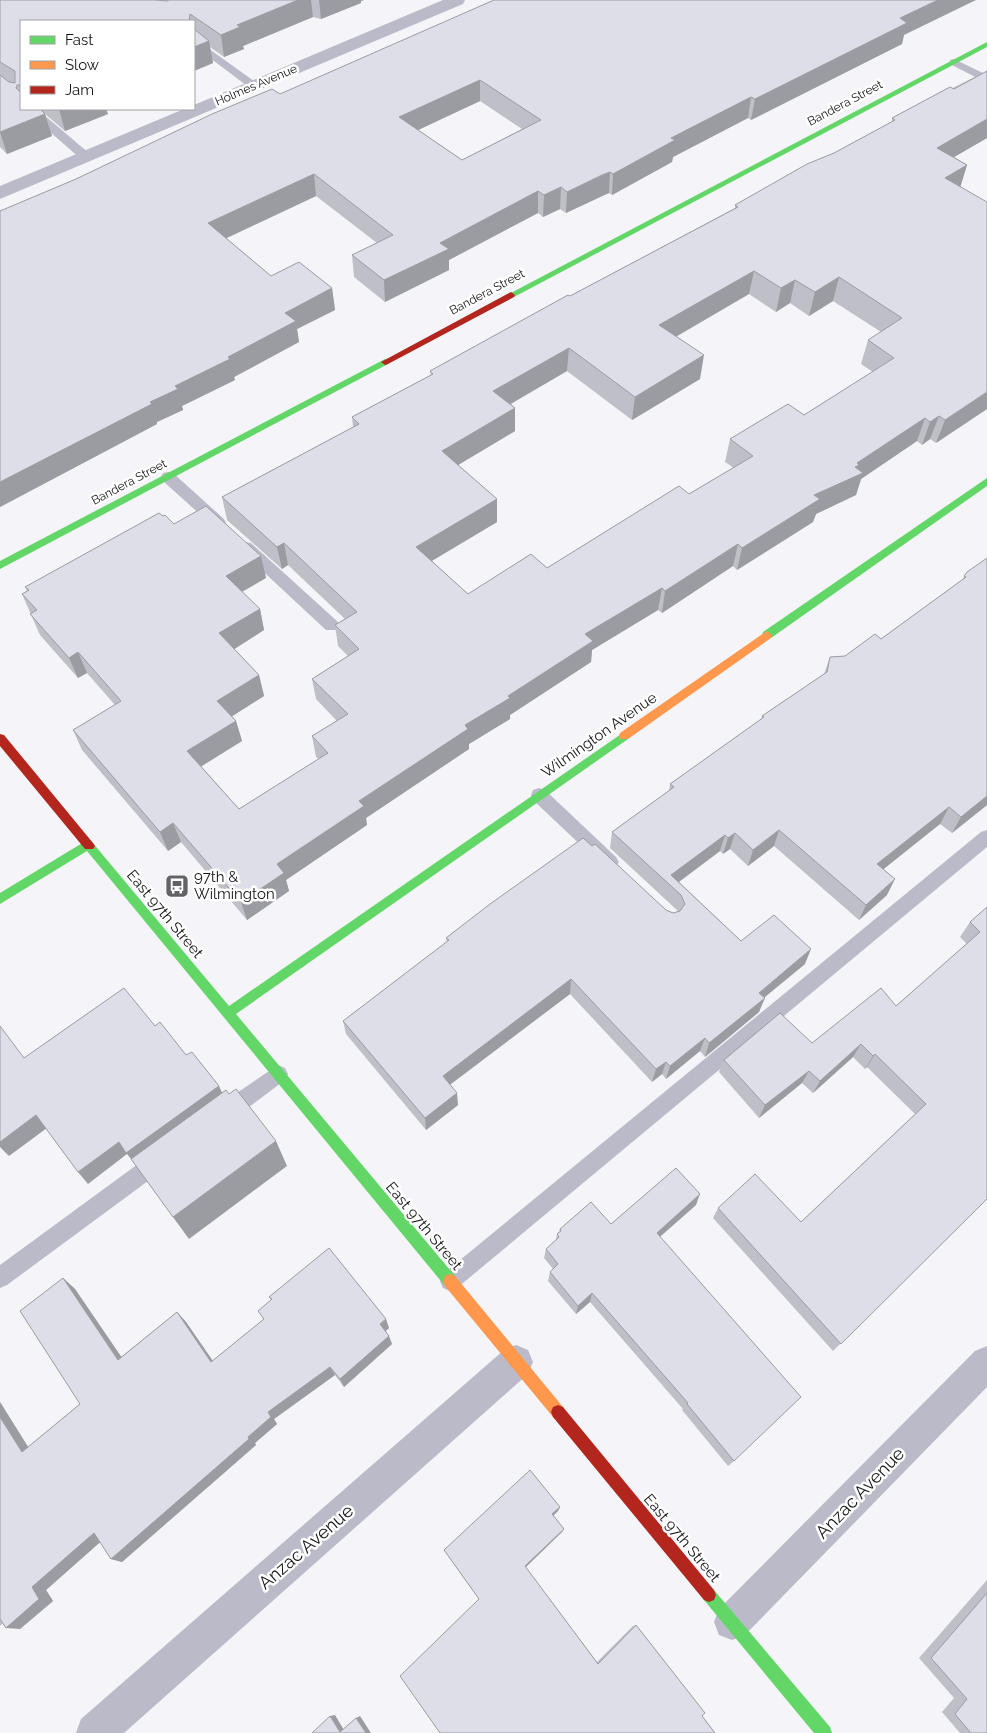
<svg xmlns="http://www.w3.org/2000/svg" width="987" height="1733" viewBox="0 0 987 1733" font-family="Raleway,sans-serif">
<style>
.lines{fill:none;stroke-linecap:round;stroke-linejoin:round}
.lane{fill:#bbbac9;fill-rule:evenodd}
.street{fill:#bbbac9;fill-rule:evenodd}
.fast{fill:#63d668;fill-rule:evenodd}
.slow{fill:#ff974d;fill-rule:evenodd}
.jam{fill:#b3261e;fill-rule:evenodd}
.wall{fill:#bfbfc8;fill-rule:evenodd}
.shaded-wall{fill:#9b9ba2}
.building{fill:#dedee8;stroke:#9b9ba2;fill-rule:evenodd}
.labels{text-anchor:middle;stroke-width:5;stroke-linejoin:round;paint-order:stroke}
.far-street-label{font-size:12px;fill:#151518;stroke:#fff}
.street-label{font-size:15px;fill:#151518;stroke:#fff}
.poi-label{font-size:15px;fill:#151518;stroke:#fff;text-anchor:start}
.near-street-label{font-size:18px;fill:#151518;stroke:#fff}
</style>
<rect width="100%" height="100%" fill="#f4f4f9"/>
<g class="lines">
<!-- lane -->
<path class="lane" d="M 194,38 L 258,84 L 258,88 L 250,88 L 194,46 Z
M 954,59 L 987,75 L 987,83 L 950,64 L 950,60 Z
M 24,109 L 37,109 L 90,154 L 90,160 L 82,160 Z
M 168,472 L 173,473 L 224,519 L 226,523 L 224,527 L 214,527 L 163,481 L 161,477 L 163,473 Z
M 246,542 L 251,543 L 338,622 L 340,626 L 338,630 L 326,630 L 241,551 L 239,547 L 241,543 Z
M 539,788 L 545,790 L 616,857 L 619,862 L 616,867 L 610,869 L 604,867 L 533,800 L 531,795 L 533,790 Z
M 987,830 L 987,847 L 457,1288 L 450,1291 L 443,1288 L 440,1281 L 443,1274 L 981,832 Z
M 278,1065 L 285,1068 L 288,1074 L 285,1080 L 233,1119 L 226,1121 L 219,1119 L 216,1112 L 219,1105 Z
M 160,1150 L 167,1153 L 170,1160 L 167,1167 L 7,1285 L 0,1288 L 0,1265 L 153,1153 Z"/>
<!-- street -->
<path class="street" d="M 443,0 L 465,0 L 463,4 L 0,199 L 0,186 L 184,109 L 194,109 L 194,105 Z
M 516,1345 L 528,1350 L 533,1362 L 528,1374 L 124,1733 L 76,1733 L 81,1719 L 504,1350 Z
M 987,1346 L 987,1387 L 745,1635 L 732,1640 L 719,1635 L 714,1622 L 719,1609 L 975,1351 Z"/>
<!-- fast -->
<path class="fast" d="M 987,42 L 987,47 L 514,297 L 508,297 L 507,295 Z
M 385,359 L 389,362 L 388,364 L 0,569 L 0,561 Z
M 987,478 L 987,486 L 771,638 L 763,638 L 762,635 L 763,632 Z
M 624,732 L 629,736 L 628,739 L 236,1014 L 455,1276 L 457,1281 L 455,1286 L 450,1288 L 445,1286 L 87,851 L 0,904 L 0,893 L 84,842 L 92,842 L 229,1006 Z
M 709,1588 L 714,1590 L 830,1727 L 832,1733 L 814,1733 L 704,1600 L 702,1595 L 704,1590 Z"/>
<!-- slow -->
<path class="slow" d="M 767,631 L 772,635 L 771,638 L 628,739 L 620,739 L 619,736 L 620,733 Z
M 450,1274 L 455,1276 L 563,1407 L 565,1412 L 563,1417 L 558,1419 L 553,1417 L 445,1286 L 443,1281 L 445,1276 Z"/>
<!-- jam -->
<path class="jam" d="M 511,292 L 515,295 L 514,297 L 388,364 L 385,365 L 381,362 Z
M 0,734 L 4,735 L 93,843 L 95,846 L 93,849 L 85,849 L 0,746 Z
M 558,1405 L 563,1407 L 714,1590 L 716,1595 L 714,1600 L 709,1602 L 704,1600 L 553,1417 L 551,1412 L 553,1407 Z"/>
</g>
<!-- wall -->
<path class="wall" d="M 0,0 L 364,0 L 361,1 L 361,3 L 321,19 L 313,17 L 243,46 L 244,49 L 224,57 L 210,47 L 213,63 L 194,71 L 194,21 L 21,21 L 21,109 L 106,109 L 108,114 L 65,131 L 45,114 L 52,136 L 7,154 L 0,147 Z
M 904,35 L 902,44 L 751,120 L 748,118 L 673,157 L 672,162 L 612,195 L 609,193 L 601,196 L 566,213 L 560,209 L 543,217 L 538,213 L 449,260 L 449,270 L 385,302 L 354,277 L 352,255 L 377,243 L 316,196 L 226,238 L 271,276 L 332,288 L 335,310 L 297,329 L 299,342 L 234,377 L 235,380 L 182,406 L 183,410 L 157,422 L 157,424 L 0,507 L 0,211 L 280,94 ZM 480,101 L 522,129 L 462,160 L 418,130 Z
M 987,71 L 987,138 L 954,157 L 967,165 L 960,187 L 987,409 L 936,443 L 930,439 L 922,445 L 917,441 L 861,479 L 856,495 L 816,514 L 813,522 L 737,570 L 733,566 L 662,613 L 658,610 L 592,650 L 591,662 L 510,715 L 510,719 L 469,744 L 469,749 L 366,818 L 367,825 L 286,880 L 289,891 L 247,920 L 181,842 L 168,851 L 82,750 L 73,730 L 115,705 L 87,673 L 78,678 L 40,635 L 22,594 L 27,591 L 25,587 L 163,516 L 174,524 L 261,556 L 266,578 L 242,592 L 260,609 L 264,630 L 234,649 L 259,675 L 264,696 L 232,716 L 236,721 L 242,741 L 201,766 L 239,809 L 319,759 L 316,757 L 312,736 L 337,721 L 316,699 L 312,679 L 348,656 L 338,646 L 335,625 L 345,619 L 288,565 L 282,569 L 227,520 L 222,497 L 353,427 L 352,417 L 431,375 L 430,371 L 735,208 L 735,205 L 834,153 L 892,122 L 892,118 ZM 749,294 L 776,312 L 790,303 L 809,316 L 833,301 L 881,332 L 868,340 L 861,364 L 873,372 L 804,415 L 730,439 L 725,462 L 734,468 L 689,494 L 547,568 L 468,594 L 432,561 L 497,522 L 497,499 L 458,465 L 515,431 L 515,408 L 511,404 L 567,371 L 632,420 L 700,379 L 676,337 Z
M 967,572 L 987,805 L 952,833 L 940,824 L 883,869 L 887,895 L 859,920 L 774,846 L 748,866 L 730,849 L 723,854 L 720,851 L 679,882 L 741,941 L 805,964 L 764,997 L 759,1012 L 705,1057 L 700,1051 L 666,1079 L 662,1074 L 652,1082 L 570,994 L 450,1085 L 458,1105 L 426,1130 L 346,1034 L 343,1021 L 447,942 L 446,938 L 592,846 L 666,910 L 673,913 L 678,911 L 610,848 L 612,832 L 669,791 L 670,784 L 761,720 L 762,716 L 824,674 L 830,657 L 845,656 L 881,639 L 962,580 Z
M 987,907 L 987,1199 L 833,1351 L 713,1218 L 718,1208 L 801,1222 L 915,1114 L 867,1067 L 865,1069 L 853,1057 L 813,1093 L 802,1083 L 759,1118 L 719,1072 L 724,1060 L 812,1043 L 896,1006 L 967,944 L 960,937 L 970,922 Z
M 696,1205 L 660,1236 L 734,1461 L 728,1466 L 682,1410 L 683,1409 L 590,1302 L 576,1314 L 548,1281 L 550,1272 L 553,1269 L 544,1258 L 546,1249 L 556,1240 L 557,1234 L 559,1232 L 560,1229 L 611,1224 Z
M 63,1278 L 75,1289 L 121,1357 L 177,1312 L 186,1322 L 213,1361 L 264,1319 L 271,1300 L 269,1297 L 389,1328 L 386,1331 L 392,1344 L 344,1387 L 335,1375 L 274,1419 L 277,1424 L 255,1443 L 256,1445 L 122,1562 L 111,1559 L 100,1542 L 46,1590 L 53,1601 L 20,1629 L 3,1623 L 0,1626 L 0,1402 L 28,1447 L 80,1404 Z
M 560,1507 L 558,1511 L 553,1515 L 564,1529 L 562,1532 L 525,1567 L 597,1662 L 633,1626 L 636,1625 L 702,1716 L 715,1733 L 479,1599 L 444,1550 Z
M 987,1580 L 987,1733 L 960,1733 L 942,1712 L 954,1698 L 919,1658 Z"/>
<!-- shaded-wall -->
<path class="shaded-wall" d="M 298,0 L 311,0 L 313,17 L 243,46 L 244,49 L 224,57 L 221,35 L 237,25 Z
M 319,0 L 364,0 L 361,1 L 361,3 L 321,19 Z
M 938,0 L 976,0 L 904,35 L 902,44 L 751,120 L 755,99 L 900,18 Z
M 209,41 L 213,63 L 194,71 L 194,47 Z
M 480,80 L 480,101 L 401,138 L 399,117 Z
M 751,97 L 748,118 L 673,157 L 672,162 L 612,195 L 613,174 L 671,138 Z
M 59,109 L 106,109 L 108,114 L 65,131 Z
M 45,114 L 52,136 L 7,154 L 0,132 Z
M 987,119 L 987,138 L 930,171 L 937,148 Z
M 967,165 L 960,188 L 945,178 Z
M 610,172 L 609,193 L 566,213 L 567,192 Z
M 314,174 L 316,196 L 212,245 L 208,223 Z
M 561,187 L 560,209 L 543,217 L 544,195 Z
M 538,191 L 538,213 L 449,260 L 449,270 L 385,302 L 384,280 L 440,243 Z
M 754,271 L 749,294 L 656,348 L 659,325 Z
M 839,277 L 833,301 L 809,316 L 815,292 Z
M 795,280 L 790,303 L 776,312 L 781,288 Z
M 332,288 L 335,310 L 297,329 L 299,342 L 234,377 L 235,380 L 182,406 L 183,410 L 157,422 L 157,424 L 0,507 L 0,482 L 150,402 L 175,386 L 228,357 L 285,313 Z
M 569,348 L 567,371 L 493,414 L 493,391 Z
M 704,355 L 700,379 L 632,420 L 635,397 Z
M 987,392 L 987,409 L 936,443 L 945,420 Z
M 515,408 L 515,431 L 443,474 L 442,451 Z
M 939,416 L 930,439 L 922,445 L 930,422 Z
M 925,418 L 917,441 L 861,479 L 856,495 L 816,514 L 813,522 L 737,570 L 742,548 L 814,495 L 855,467 L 857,463 Z
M 497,499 L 497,522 L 418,569 L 416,547 Z
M 284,543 L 288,565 L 282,569 L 277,547 Z
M 738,544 L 733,566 L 662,613 L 665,591 Z
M 261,556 L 266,578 L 231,598 L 226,576 Z
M 662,588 L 658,610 L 592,650 L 591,662 L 510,715 L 510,719 L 469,744 L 469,749 L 366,818 L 367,825 L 286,880 L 289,891 L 247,920 L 241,902 L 277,864 L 359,801 L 465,725 L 508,696 L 585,634 Z
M 260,609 L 264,630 L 225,655 L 219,633 Z
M 78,652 L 87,673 L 78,678 L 69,658 Z
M 259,675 L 264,696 L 223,722 L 217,701 Z
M 236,721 L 242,741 L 194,771 L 187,751 Z
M 987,796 L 987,805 L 952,833 L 961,817 Z
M 949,807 L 940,824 L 870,880 L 877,864 Z
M 173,823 L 181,842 L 168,851 L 160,832 Z
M 779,830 L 774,846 L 748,866 L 753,850 Z
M 735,833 L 730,849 L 723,854 L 728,838 Z
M 725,835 L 720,851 L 672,887 L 671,875 Z
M 895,879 L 887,895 L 859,920 L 866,905 Z
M 811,949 L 805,964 L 754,1006 L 759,993 Z
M 571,979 L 570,994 L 444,1089 L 443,1076 Z
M 765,998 L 759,1012 L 705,1057 L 709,1043 Z
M 705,1038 L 700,1051 L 666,1079 L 670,1066 Z
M 861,1044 L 853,1057 L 813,1093 L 820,1081 Z
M 875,1054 L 867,1067 L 865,1069 L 873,1056 Z
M 666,1062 L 662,1074 L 652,1082 L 656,1069 Z
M 809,1071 L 802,1083 L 759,1118 L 765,1105 Z
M 219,1086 L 225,1099 L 135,1164 L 127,1154 L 88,1184 L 78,1172 L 119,1142 Z
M 457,1093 L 458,1105 L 426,1130 L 425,1118 Z
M 36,1115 L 47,1128 L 9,1156 L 0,1147 L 0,1142 Z
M 276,1141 L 287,1166 L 189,1239 L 173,1217 Z
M 700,1194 L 696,1205 L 653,1243 L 657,1233 Z
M 63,1278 L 75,1289 L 129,1368 L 118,1360 Z
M 592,1293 L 590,1302 L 576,1314 L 578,1306 Z
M 177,1312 L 186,1322 L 219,1370 L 211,1362 Z
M 386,1319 L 389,1328 L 383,1333 L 380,1324 Z
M 389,1336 L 392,1344 L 344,1387 L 340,1379 Z
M 330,1367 L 335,1375 L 274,1419 L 277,1424 L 255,1443 L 256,1445 L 122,1562 L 111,1559 L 248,1437 L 268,1412 Z
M 0,1402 L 35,1458 L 22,1452 L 0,1417 Z
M 560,1507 L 558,1511 L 551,1518 L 552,1514 Z
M 564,1529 L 562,1532 L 524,1569 L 525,1566 Z
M 94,1533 L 106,1537 L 46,1590 L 53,1601 L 20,1629 L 6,1628 L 32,1587 Z
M 335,1715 L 344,1730 L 340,1732 L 330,1716 Z
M 360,1716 L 371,1733 L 366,1733 L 356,1718 Z"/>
<!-- building -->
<path class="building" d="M 0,0 L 155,0 L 168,1 L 168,0 L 298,0 L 237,25 L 240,27 L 221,35 L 190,14 L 189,21 L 21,21 L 21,85 L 17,85 L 16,88 L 21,93 L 21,109 L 40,109 L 45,114 L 0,132 L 0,75 L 9,82 L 15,83 L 15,71 L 0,62 Z
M 494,0 L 938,0 L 900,18 L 907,23 L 755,99 L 751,97 L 671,138 L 675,140 L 613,174 L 610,172 L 602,175 L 567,192 L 561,187 L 544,195 L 538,191 L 440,243 L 449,249 L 384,280 L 352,255 L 393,235 L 314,174 L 208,223 L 271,276 L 299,262 L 332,288 L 285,313 L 296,321 L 228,357 L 230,359 L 175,386 L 178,389 L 150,402 L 152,404 L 0,482 L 0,211 L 76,179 L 212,114 L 272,89 L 280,94 ZM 480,80 L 541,120 L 462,160 L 399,117 Z
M 194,29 L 209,41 L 194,47 Z
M 987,71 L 987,119 L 937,148 L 967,165 L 945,178 L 987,202 L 987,392 L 945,420 L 939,416 L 930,422 L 925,418 L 857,463 L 859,465 L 855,467 L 863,473 L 814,495 L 820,499 L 742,548 L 738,544 L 665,591 L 662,588 L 585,634 L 593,641 L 508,696 L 510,698 L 465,725 L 468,729 L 359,801 L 364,806 L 277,864 L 284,873 L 241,902 L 173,823 L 160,832 L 73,730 L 121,701 L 78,652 L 69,658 L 30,614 L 37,610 L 22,594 L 29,590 L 25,587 L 159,513 L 163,516 L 165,515 L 174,524 L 206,506 L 261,556 L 226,576 L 260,609 L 219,633 L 259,675 L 217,701 L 236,721 L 187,751 L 239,809 L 328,753 L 312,736 L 348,714 L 312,679 L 359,649 L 335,625 L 357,612 L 284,543 L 277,547 L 222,497 L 359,424 L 352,417 L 433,374 L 430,371 L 568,295 L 570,296 L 738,207 L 735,205 L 807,164 L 834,153 L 895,120 L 892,118 L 950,87 L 954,89 ZM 754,271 L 781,288 L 795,280 L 815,292 L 839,277 L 902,318 L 868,340 L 894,358 L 804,415 L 788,404 L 730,439 L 753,456 L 689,494 L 679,486 L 547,568 L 531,554 L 468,594 L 416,547 L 497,499 L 442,451 L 515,408 L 493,391 L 569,348 L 635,397 L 704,355 L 659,325 Z
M 987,558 L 987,796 L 961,817 L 949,807 L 877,864 L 895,879 L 866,905 L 779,830 L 753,850 L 735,833 L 728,838 L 725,835 L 671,875 L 741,941 L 774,915 L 811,949 L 759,993 L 765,998 L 709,1043 L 705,1038 L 670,1066 L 666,1062 L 656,1069 L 571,979 L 443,1076 L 457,1093 L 425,1118 L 343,1021 L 449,940 L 446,938 L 490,904 L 583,838 L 592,846 L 595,844 L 666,910 L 673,913 L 680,911 L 685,904 L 681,895 L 612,832 L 674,787 L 670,784 L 764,717 L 762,716 L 827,672 L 830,657 L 845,656 L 875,634 L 881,639 L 966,577 L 964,576 L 967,572 Z
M 987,907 L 987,1199 L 841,1344 L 718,1208 L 755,1174 L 801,1222 L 926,1104 L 875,1054 L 873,1056 L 861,1044 L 820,1081 L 809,1071 L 765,1105 L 724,1060 L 780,1013 L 812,1043 L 881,988 L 896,1006 L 980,932 L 970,922 Z
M 124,988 L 155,1026 L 160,1022 L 186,1055 L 192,1052 L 219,1086 L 126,1153 L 119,1142 L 78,1172 L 36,1115 L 0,1142 L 0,1026 L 24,1058 Z
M 236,1089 L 276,1141 L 173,1217 L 131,1159 L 226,1090 L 229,1094 Z
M 676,1168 L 700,1194 L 657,1233 L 801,1397 L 734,1461 L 687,1404 L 688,1403 L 592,1293 L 578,1306 L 550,1272 L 558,1264 L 546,1249 L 559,1237 L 557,1234 L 561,1231 L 560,1229 L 591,1202 L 611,1224 Z
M 329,1248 L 386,1319 L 380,1324 L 389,1336 L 340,1379 L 330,1367 L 268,1412 L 271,1417 L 248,1437 L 249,1439 L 111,1559 L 94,1533 L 32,1587 L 39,1599 L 6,1628 L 0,1619 L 0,1417 L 22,1452 L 80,1404 L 20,1311 L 63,1278 L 118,1360 L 177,1312 L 211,1362 L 264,1319 L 258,1311 L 272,1299 L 269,1297 Z
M 530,1470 L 560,1507 L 552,1514 L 564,1529 L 525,1566 L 598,1664 L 636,1625 L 705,1713 L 702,1716 L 715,1733 L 440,1733 L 400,1676 L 479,1599 L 444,1550 Z
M 987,1593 L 987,1733 L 971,1733 L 955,1714 L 967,1699 L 931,1658 Z
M 330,1716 L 340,1732 L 356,1718 L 366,1733 L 312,1733 Z"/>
<!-- icons -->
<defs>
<g id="bus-square" transform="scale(1.25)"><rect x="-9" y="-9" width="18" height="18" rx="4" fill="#636367" stroke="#fff"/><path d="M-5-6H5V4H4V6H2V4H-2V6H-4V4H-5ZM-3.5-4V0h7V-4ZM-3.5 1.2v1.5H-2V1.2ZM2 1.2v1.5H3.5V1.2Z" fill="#fff"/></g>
</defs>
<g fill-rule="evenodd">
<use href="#bus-square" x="177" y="886"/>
</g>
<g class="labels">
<!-- far-street labels -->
<g class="far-street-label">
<text transform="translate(256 85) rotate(-23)" y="4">Holmes Avenue</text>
<text transform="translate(845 103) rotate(-28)" y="4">Bandera Street</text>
<text transform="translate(487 292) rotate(-28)" y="4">Bandera Street</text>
<text transform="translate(129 482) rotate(-28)" y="4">Bandera Street</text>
</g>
<!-- street labels -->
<g class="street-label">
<text transform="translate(599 735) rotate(-35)" y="5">Wilmington Avenue</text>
<text transform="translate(165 914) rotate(50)" y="5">East 97th Street</text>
<text transform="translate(424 1226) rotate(50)" y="5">East 97th Street</text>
<text transform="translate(682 1538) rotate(50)" y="5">East 97th Street</text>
</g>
<!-- poi labels -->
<g class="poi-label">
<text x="194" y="882">97th &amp;<tspan x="194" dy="17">Wilmington</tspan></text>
</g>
<!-- near-street labels -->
<g class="near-street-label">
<text transform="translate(860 1493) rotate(-46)" y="6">Anzac Avenue</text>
<text transform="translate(306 1547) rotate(-41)" y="6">Anzac Avenue</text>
</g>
</g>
<!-- legend -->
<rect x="20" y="20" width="175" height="90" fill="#ffffff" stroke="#a1a1a3"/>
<rect x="30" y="36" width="25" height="8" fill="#63d668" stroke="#a1a1a3"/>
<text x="65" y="45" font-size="15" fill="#151518">Fast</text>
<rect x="30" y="61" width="25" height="8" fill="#ff974d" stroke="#a1a1a3"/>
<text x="65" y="70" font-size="15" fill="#151518">Slow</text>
<rect x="30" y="86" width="25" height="8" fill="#b3261e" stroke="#a1a1a3"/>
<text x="65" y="95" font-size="15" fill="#151518">Jam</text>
</svg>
